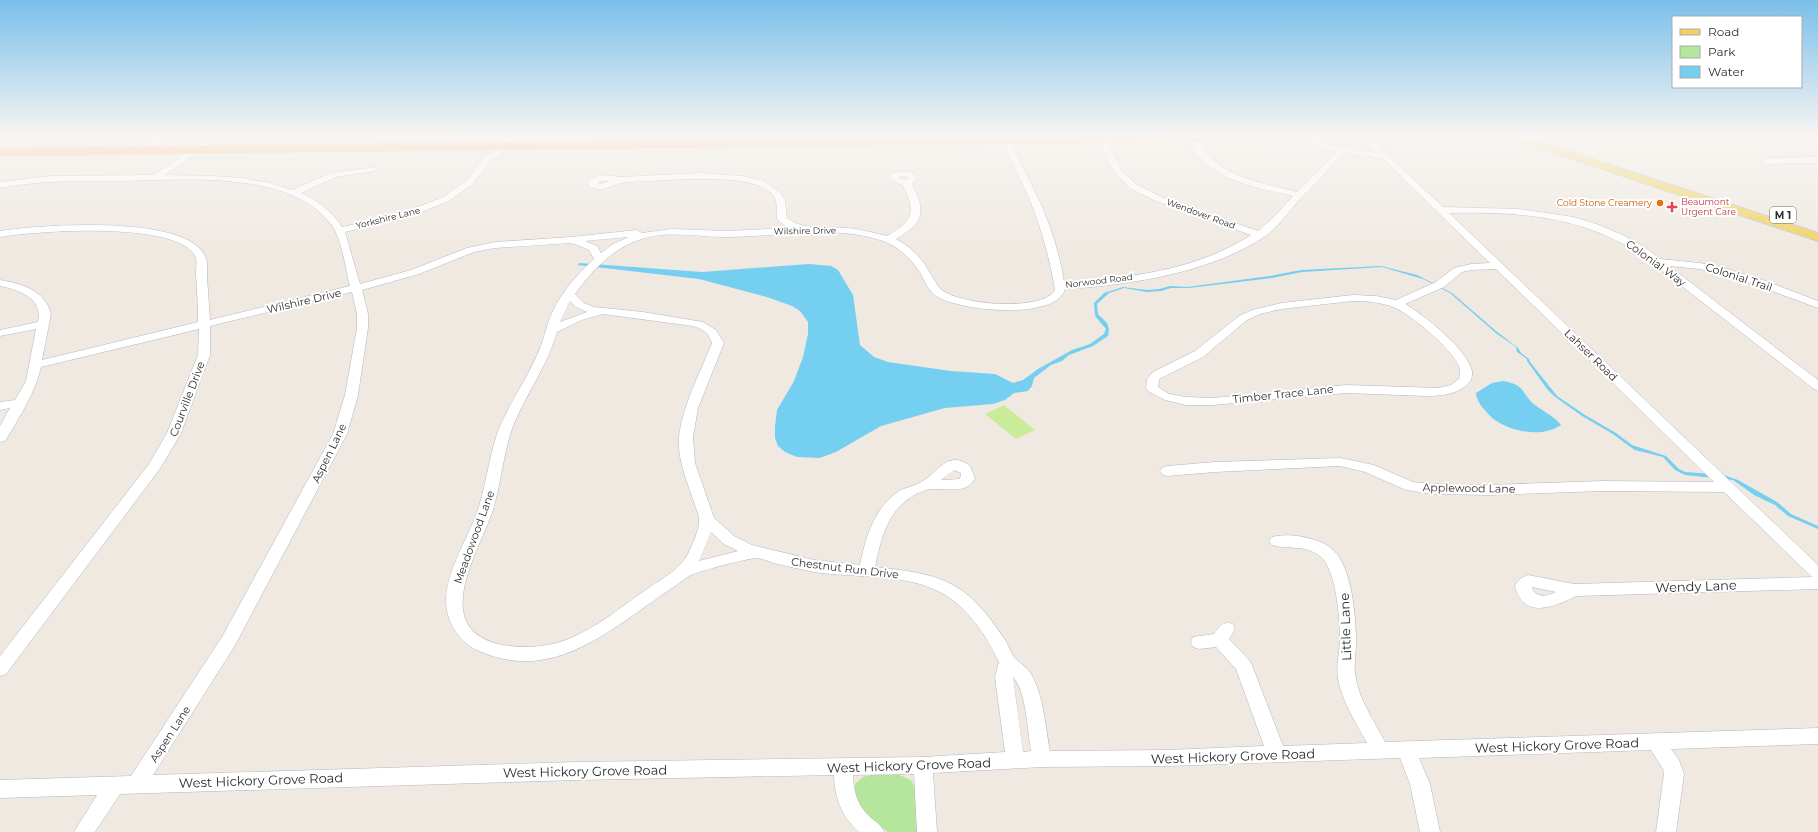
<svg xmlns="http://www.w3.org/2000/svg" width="1818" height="832" viewBox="0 0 1818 832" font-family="Montserrat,sans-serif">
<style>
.green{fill:#b6e59e}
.pitch{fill:#c9ec9a}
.water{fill:#75cff0}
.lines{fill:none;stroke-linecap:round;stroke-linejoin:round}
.minor-casing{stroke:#b4b7c1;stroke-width:1}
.major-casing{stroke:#c9c9c9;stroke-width:2}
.highway-casing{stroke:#c9c9c9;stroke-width:1}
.minor{fill:#fff;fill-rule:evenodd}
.major{fill:#f2d163;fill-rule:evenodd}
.highway{fill:#ffa35c;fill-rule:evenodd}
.food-dot{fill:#e8710a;stroke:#fff;stroke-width:1.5}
.health-dot{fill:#e0444e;stroke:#fff;stroke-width:1.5}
.labels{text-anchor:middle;stroke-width:4;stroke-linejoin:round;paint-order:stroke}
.far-health-label{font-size:9px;fill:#be3a42;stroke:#fff;text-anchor:start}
.far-food-label{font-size:9px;fill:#c56008;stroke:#fff;text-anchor:end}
.far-street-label{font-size:9px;fill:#2e2e2e;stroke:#fff}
.shield{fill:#fff;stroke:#6d6d6d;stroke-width:1}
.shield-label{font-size:10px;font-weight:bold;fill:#2e2e2e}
.street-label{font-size:11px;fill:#2e2e2e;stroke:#fff}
.near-street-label{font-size:13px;fill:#2e2e2e;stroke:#fff}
</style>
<rect width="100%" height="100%" fill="#efe9e1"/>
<!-- green -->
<path class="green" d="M 875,774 L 897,774 L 911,780 L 916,790 L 918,832 L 888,832 L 865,815 L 858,807 L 854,788 L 856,783 L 863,777 Z"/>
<!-- pitch -->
<path class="pitch" d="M 1004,405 L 1035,430 L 1016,439 L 985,414 Z"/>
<!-- water -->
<path class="water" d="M 579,263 L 702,272 L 809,264 L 831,266 L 838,270 L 853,295 L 860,345 L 874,357 L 888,362 L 951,371 L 995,374 L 1013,383 L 1023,380 L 1038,369 L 1072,350 L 1090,344 L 1104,334 L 1106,329 L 1095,316 L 1094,303 L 1104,293 L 1123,287 L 1147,290 L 1159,289 L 1170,286 L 1187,287 L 1270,276 L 1301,270 L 1381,266 L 1417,275 L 1452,293 L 1496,331 L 1518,348 L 1521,353 L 1529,359 L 1530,362 L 1557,396 L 1585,415 L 1616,433 L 1632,445 L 1666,456 L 1679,469 L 1685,472 L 1724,475 L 1738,480 L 1777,502 L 1791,514 L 1818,526 L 1818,529 L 1788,516 L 1775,505 L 1754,495 L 1733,480 L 1685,475 L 1675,470 L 1663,457 L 1635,450 L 1629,446 L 1613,434 L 1582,416 L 1554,396 L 1547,389 L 1527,361 L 1527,359 L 1517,352 L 1516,347 L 1497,334 L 1450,293 L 1423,279 L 1382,267 L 1302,272 L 1272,278 L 1189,288 L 1171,288 L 1161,291 L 1147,292 L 1124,288 L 1109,293 L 1097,304 L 1098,314 L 1107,323 L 1109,329 L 1108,336 L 1093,346 L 1069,355 L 1062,361 L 1051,365 L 1034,378 L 1032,386 L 1028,391 L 1014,393 L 1005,400 L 993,404 L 945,408 L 881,426 L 836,452 L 825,456 L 819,458 L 797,457 L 785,452 L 778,446 L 775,438 L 775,427 L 777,410 L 794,381 L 803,357 L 808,334 L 808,322 L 800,311 L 792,306 L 767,297 L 699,279 L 578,265 Z
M 1503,381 C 1527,385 1521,394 1535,405 C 1544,412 1554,416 1561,425 C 1543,438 1512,432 1495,420 C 1490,417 1486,411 1482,407 C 1479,402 1476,398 1476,393 L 1492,383 Z"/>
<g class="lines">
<!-- minor casing -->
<g class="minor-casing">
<path id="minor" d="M 161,136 L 170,136 L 147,152 L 141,152 L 141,148 Z
M 372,136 L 380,136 L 367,149 L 361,149 L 361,145 Z
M 685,136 L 693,136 L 689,145 L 683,145 L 682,143 Z
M 1099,136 L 1107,136 L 1107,142 L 1122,171 L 1137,185 L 1162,197 L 1258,231 L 1274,217 L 1293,196 C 1255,187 1201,179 1187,136 L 1195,136 C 1217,177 1255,181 1297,192 L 1336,152 L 1309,143 L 1309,139 L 1315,139 L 1348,149 L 1377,153 L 1360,136 L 1368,136 L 1443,207 L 1519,209 L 1574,217 L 1599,225 L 1623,235 L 1646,248 L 1660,259 L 1700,263 L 1724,268 L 1763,280 L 1818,301 L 1818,308 L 1736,278 L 1700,269 L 1669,266 L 1818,380 L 1818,390 L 1814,389 L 1638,252 C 1576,215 1520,212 1449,213 L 1818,565 L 1818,589 L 1576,596 C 1555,607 1523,620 1515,586 C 1518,580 1522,577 1528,575 L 1574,584 L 1812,577 L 1724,492 L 1603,491 L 1487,495 L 1433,494 L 1406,490 L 1365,472 L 1340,466 L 1215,472 L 1167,476 L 1162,474 L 1160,471 L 1162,468 L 1167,466 L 1215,462 L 1340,458 L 1374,465 L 1413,482 L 1433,484 L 1487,485 L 1603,481 L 1714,482 L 1496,269 L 1471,270 L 1462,272 L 1444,287 L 1405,304 C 1423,314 1465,348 1471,368 C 1473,372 1472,376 1471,380 C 1461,394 1442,396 1426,396 L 1346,393 L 1213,405 L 1186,405 L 1165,400 L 1148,391 L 1146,388 L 1147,379 L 1153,372 L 1195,351 L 1239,316 L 1252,310 L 1281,303 L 1353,295 L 1376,296 L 1396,300 L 1436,282 L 1454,268 L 1471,264 L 1490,263 L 1382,158 L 1343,153 C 1330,168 1316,184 1302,197 C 1289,210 1279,227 1264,237 C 1209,273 1130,285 1065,289 C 1056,321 959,311 936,296 C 929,291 925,282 921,274 C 912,259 899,247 883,241 C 833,224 778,237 726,237 C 696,237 665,229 636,241 C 610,251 591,272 575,294 L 584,303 L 594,307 L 643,312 L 703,322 L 716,330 L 724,343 L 698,408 L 693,437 L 695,463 L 714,518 L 734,536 L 752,545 L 814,560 L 860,565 C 865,540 873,511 895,494 C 903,487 914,487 923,481 C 938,472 948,449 970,466 L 975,478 C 967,495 946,488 931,489 C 917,491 903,501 895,512 C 883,528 879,548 875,567 C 942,574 967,581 1005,640 C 1009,646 1010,652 1014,657 C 1019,663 1027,667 1031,674 C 1044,696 1045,726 1050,751 L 1167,750 L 1264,746 L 1236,669 L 1216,647 L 1199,649 L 1193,647 L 1191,642 L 1193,637 L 1214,634 C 1220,626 1223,621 1233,624 L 1235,629 L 1229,639 L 1249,660 L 1252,665 L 1283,746 L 1367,743 C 1356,723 1342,701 1338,679 C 1336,667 1339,654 1340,642 C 1340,622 1337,571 1321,557 C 1306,544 1289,550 1272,545 L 1269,541 L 1272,537 C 1283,534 1299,535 1311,539 C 1319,541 1327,544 1333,550 C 1352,567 1356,617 1356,642 C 1356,654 1353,667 1356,679 C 1360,702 1375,722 1385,742 L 1818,728 L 1818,744 L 1671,749 L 1679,760 L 1684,774 L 1676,832 L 1656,832 L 1664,774 L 1663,769 L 1651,750 L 1419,758 L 1430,784 L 1440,832 L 1420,832 L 1410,784 L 1400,758 L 1167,766 L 1042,767 L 933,773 L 937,832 L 917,832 L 914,774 L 853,775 C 854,793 857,805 871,818 C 877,823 881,825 884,832 L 859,832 C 841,816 835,798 834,775 L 577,780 L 120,794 L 95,832 L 74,832 L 97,795 L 0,798 L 0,780 L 131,776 L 222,637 L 333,434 L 345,395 L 357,328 L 357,314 L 352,292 L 210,326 L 210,355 L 181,433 L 161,467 L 6,674 L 0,676 L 0,656 L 149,464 L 167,433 L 198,355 L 199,329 L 41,367 C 36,391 18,420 5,441 L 0,442 L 0,426 L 10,408 L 0,410 L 0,402 L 15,400 L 26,381 L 36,329 L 0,336 L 0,330 L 38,322 C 43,298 20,290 0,286 L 0,280 C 22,284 45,290 51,314 L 42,360 L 198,322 C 198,306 197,290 196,274 C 196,269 197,262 196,258 C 182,220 34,231 0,237 L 0,231 C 37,225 193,213 206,259 C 208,264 207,271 207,277 C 208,291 209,305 210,320 L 350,286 C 345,268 342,237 330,223 C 288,170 184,180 124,181 C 82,181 41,180 0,188 L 0,182 L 51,176 L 153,175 L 204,141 L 208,144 L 207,146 L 165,175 L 213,176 L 242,178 L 270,183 L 292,190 L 331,173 L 375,167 L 376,169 L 375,171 L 336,177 L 301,193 C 317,201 332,210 342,227 L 400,214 L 443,197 L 467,180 L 485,156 L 492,153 L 504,138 L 510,138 L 511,140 L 498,157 L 491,160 L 473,184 L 449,201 L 406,218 L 345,232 L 360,284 L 411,270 L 467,248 L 495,242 L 571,237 L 637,230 L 642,233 L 672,229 L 727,231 L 790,228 L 784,225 L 777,219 C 777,212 778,201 773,195 C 754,172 676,180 648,181 C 640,182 629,181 621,183 C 613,185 606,190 598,189 C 593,188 590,187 587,183 L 592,178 L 602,175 L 621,177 L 700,173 L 743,176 L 764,181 L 780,192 L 785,200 L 787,218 C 803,231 827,226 847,228 C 861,229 874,233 887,236 C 912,221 917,213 903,186 L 890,179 L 891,174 C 898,171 916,168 916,179 L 912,184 C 927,213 923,223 896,239 C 911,247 922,258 930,273 C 934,279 937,286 942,290 C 960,305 1043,312 1055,290 C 1050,259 1041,227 1029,198 C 1020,178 1009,160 1003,139 L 1007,137 L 1011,139 C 1018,160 1029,178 1038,198 C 1050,224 1060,254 1064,282 C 1126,279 1198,270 1251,235 L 1156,201 L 1131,189 L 1114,172 L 1099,142 ZM 902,176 L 908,177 L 908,178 L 906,180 L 898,178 ZM 601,181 L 609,181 L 601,184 L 597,183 ZM 629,237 L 613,244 L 601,253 L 597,246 L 585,241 ZM 572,243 L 589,250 L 594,259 C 579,273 562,291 553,311 C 546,325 544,341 537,355 C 526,380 510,403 499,428 C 490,453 487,478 480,503 C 471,535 447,566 446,600 C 446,621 458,641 477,650 C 554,686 613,627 672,588 C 678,585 683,579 689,576 C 695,572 752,557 758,558 C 763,559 768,561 773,563 C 786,566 800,569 814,572 C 854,578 904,573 940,592 C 967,606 986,635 999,662 L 995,677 L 1005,752 L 923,757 L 577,762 L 153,775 L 234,647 L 347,434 L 358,395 L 368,328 L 368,314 L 362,290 L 419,274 L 474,252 L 495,248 ZM 570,301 L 576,307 L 587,312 L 560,322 ZM 1353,301 C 1366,301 1380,302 1393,307 C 1411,314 1451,348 1459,366 C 1460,370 1460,374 1459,379 L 1451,385 L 1438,388 L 1346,385 L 1213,398 L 1186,397 L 1169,394 L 1158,387 L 1159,380 L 1161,378 L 1203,357 L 1247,320 L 1260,314 L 1281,309 ZM 603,314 L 693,326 C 703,329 709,333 712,343 C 700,373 683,404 679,436 C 677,459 687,481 694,502 C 695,507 700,515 699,521 C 699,531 692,545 688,554 C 678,572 659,580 643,592 C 620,608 598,626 573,637 C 551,647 527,649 503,645 C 427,630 479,552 493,510 C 501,483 503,455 512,429 C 525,395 547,367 557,332 L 582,320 ZM 954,470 L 961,473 L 960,479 L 941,480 ZM 711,532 L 724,544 L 738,551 L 699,561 ZM 1532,587 L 1556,592 C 1547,596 1540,598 1533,591 ZM 1013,677 C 1026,690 1028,733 1031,751 L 1023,752 Z
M 1818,157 L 1818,163 L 1765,164 L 1761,161 L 1765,158 Z"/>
</g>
<!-- major casing -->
<g class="major-casing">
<path id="major" d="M 1508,136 L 1522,136 L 1818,233 L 1818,241 L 1509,138 Z"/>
</g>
<!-- highway casing -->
<g class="highway-casing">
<path id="highway" d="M 1031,136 L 1301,136 L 1299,139 L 1295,140 L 0,156 L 0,148 Z"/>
</g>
<!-- minor -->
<use href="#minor" class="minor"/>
<!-- major -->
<use href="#major" class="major"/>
<!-- highway -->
<use href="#highway" class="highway"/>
</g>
<!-- sky -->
<linearGradient id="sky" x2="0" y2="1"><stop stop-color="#7abfeb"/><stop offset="0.54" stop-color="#f8f5f2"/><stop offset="1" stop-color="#f8f5f2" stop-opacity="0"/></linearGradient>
<rect width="1818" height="252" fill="url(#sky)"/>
<!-- markers -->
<circle class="food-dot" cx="1660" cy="203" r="4"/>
<path class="health-dot" d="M1670 201h4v4h4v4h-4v4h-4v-4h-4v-4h4z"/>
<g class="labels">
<!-- far-health labels -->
<g class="far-health-label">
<text x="1681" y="205">Beaumont<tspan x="1681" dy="10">Urgent Care</tspan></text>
</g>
<!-- far-food labels -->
<g class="far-food-label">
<text x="1652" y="206">Cold Stone Creamery</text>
</g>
<!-- far-street labels -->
<g class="far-street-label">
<text transform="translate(1201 214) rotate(20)" y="3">Wendover Road</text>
<text transform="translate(388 218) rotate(-14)" y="3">Yorkshire Lane</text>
<text transform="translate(805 231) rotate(-1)" y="3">Wilshire Drive</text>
<text transform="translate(1099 281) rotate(-7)" y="3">Norwood Road</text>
</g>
<!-- shield labels -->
<rect class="shield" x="1770" y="207" width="26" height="16" rx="3"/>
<g class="shield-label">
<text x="1783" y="219">M 1</text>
</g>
<!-- street labels -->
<g class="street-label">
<text transform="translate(1656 263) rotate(36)" y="4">Colonial Way</text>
<text transform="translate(1739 277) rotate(18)" y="4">Colonial Trail</text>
<text transform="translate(304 301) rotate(-13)" y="4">Wilshire Drive</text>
<text transform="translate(1591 355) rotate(44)" y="4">Lahser Road</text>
<text transform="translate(1283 394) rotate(-6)" y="4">Timber Trace Lane</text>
<text transform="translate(187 399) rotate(-69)" y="4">Courville Drive</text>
<text transform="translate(329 453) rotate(-64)" y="4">Aspen Lane</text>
<text transform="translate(1469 488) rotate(1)" y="4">Applewood Lane</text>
<text transform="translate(474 537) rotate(-70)" y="4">Meadowood Lane</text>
<text transform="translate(845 568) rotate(7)" y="4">Chestnut Run Drive</text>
<text transform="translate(170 734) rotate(-57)" y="4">Aspen Lane</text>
</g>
<!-- near-street labels -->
<g class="near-street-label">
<text transform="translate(1696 586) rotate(-2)" y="5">Wendy Lane</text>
<text transform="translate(1345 627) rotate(-92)" y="5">Little Lane</text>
<text transform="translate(1557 745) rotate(-2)" y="5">West Hickory Grove Road</text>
<text transform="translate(1233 756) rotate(-2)" y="5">West Hickory Grove Road</text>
<text transform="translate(909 765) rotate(-2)" y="5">West Hickory Grove Road</text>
<text transform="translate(585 771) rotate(-1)" y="5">West Hickory Grove Road</text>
<text transform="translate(261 780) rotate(-2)" y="5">West Hickory Grove Road</text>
</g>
</g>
<!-- legend -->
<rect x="1672" y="16" width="130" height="72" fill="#ffffff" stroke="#ababab"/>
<rect x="1680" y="29" width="20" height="6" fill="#f2d163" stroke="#ababab"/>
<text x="1708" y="36" font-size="12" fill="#2e2e2e">Road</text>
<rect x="1680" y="46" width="20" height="12" fill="#b6e59e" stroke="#ababab"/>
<text x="1708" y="56" font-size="12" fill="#2e2e2e">Park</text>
<rect x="1680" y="66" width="20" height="12" fill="#75cff0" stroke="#ababab"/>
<text x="1708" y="76" font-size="12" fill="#2e2e2e">Water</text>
</svg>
